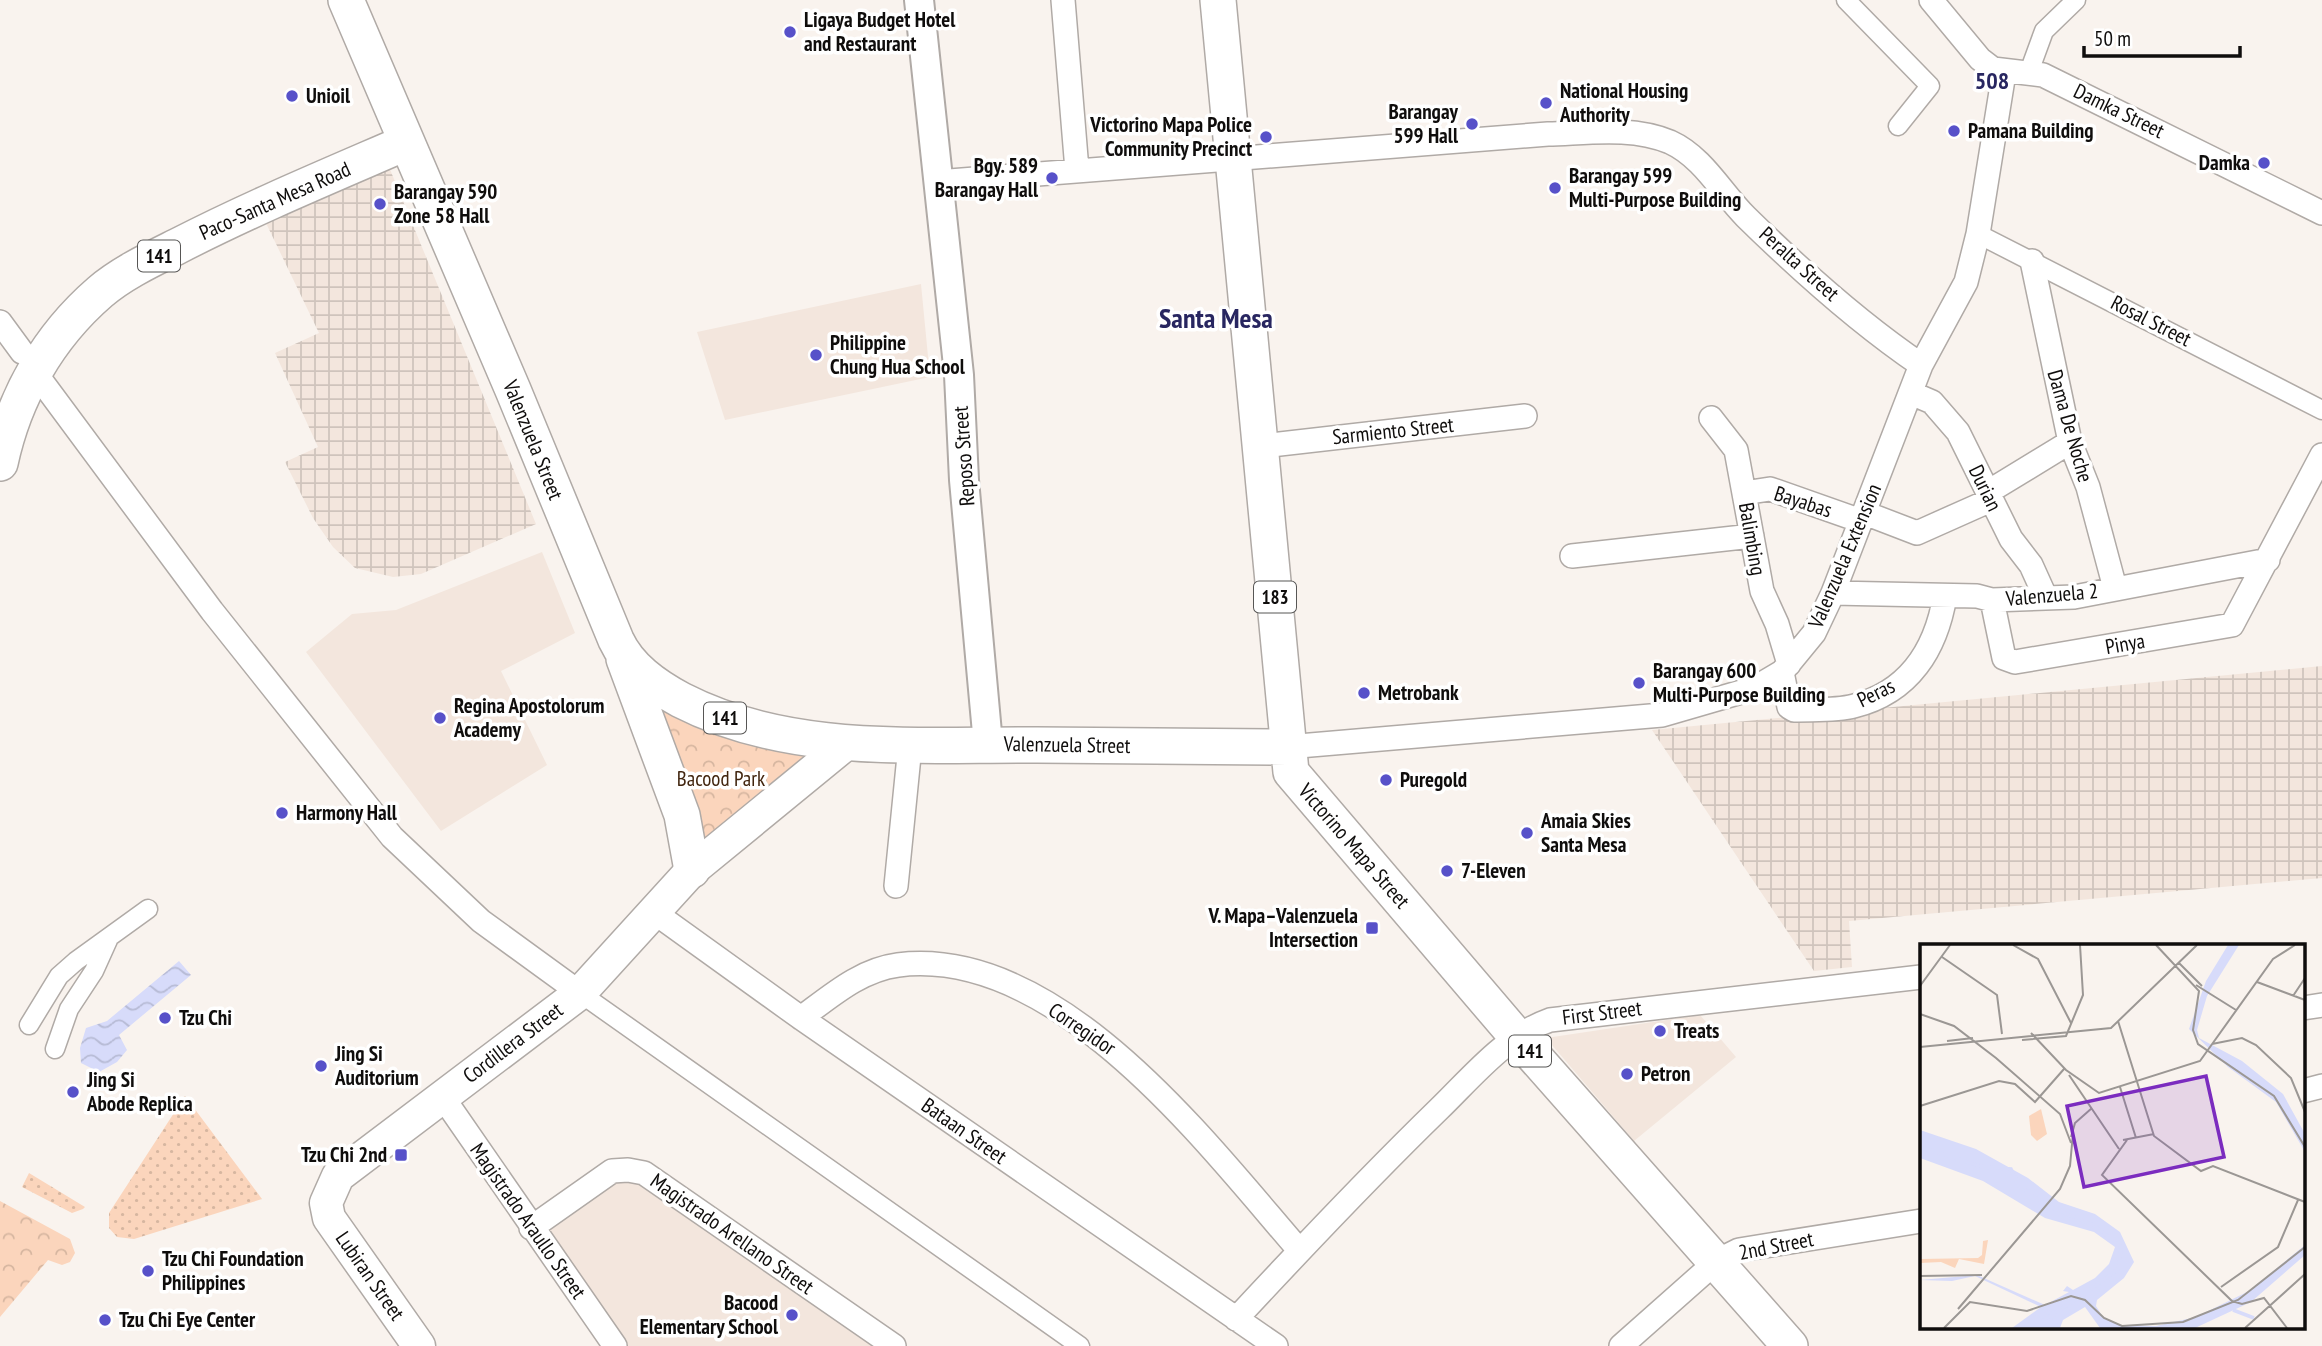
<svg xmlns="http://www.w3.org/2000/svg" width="2322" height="1346" viewBox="0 0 2322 1346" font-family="'PT Sans Narrow',sans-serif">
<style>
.built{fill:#f3e6dd}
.industrial{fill:url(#industrial-grid)}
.grass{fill:url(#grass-dots)}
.park{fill:url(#park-crowns)}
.water{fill:url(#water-waves)}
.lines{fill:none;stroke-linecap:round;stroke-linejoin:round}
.pedestrian-casing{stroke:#b0aaa6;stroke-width:21}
.minor-casing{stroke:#b0aaa6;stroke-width:26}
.tertiary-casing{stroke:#b0aaa6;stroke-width:32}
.secondary-casing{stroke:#b0aaa6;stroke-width:35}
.primary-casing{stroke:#b0aaa6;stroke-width:38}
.pedestrian{stroke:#fff;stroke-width:18}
.minor{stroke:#fff;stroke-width:23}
.tertiary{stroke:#fff;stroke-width:28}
.secondary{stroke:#fff;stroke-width:32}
.primary{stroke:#fff;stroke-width:35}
.poi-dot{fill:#5751c9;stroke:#fff;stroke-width:2.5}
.labels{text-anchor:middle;stroke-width:7;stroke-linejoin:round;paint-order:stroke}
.shield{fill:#fff;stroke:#575655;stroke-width:2}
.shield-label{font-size:19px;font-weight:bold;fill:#0f0d0c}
.poi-label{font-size:21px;font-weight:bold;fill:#0f0d0c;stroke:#fff;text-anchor:start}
.street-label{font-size:21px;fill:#0f0d0c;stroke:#fff}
.park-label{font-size:21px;fill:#41250f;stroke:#fff}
.quarter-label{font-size:24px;font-weight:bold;fill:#282660;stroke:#fff}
.district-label{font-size:28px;font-weight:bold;fill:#282660;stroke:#fff}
.inset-river{fill:none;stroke:#d7dbfa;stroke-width:3.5}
.inset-road{fill:none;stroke:#9b9794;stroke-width:2}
.view{fill:#7b2cbf;fill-opacity:0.15;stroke:#7b2cbf;stroke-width:3.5}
.inset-edge{fill:none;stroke:#0f0d0c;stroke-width:3.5}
</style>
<defs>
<pattern id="industrial-grid" width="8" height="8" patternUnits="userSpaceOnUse" patternTransform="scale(1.75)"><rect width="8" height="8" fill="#f3e6dd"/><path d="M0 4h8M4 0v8" fill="none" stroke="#cfc4bc"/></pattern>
<pattern id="grass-dots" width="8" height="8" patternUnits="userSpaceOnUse" patternTransform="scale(1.75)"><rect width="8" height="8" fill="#fbd5bc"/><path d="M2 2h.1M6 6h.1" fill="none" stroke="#d6b6a0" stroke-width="1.8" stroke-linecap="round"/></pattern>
<pattern id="park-crowns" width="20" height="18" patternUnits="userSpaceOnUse" patternTransform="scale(1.75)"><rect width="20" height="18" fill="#fbd5bc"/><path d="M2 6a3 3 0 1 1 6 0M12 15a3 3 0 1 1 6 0" fill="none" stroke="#d6b6a0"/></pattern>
<pattern id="water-waves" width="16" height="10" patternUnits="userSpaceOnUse" patternTransform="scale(1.75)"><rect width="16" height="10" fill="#d7dbfa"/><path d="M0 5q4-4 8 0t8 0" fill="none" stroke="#b7bbd5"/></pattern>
</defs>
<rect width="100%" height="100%" fill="#f9f3ee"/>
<!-- built -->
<path class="built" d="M 921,284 L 930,377 L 725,420 L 697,332 Z
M 542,552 L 575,633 L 501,671 L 547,765 L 441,831 L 306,652 L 352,614 L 396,610 Z
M 1700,1015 L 1736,1057 L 1634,1141 L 1546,1038 Z
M 637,1178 L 872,1346 L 621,1346 L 539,1236 L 614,1179 Z"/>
<!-- industrial -->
<path class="industrial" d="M 389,167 L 536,524 L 421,574 L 393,577 L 355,568 L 333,547 L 313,518 L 285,462 L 318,447 L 275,353 L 319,333 L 265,221 Z
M 2322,666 L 2322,878 L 1849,921 L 1852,967 L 1814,971 L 1652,730 Z"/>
<!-- grass -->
<path class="grass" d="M 185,1096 L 262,1199 L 134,1239 L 117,1237 L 109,1228 L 109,1213 Z
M 29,1173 L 85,1207 L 83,1209 L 72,1213 L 22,1187 Z"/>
<!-- park -->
<path class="park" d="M 649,694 L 688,724 L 814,753 L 704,852 Z
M 0,1201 L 70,1239 L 75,1253 L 70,1262 L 62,1265 L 48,1260 L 0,1317 Z"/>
<!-- water -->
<path class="water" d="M 179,961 L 191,975 L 119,1035 L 127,1050 L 117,1062 L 99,1072 L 81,1063 L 80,1048 L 86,1028 L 107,1021 Z"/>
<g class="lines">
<!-- pedestrian casing -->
<g class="pedestrian-casing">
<path id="pedestrian" d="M 1846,0 L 1930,86 L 1898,126
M 2029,72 L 2044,31 L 2076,0
M 1978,234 L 2322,410
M 580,993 L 1080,1346
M 29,1025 L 59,976 L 76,961 L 148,909
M 55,1049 L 69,1009 L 94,971 L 108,940"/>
</g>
<!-- minor casing -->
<g class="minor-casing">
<path id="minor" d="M 1063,0 L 1077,170
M 1931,0 L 1980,59 L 1993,69 L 2043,75 L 2322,213
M 937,182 L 1548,134 C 1587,133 1632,126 1670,142 C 1703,157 1721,192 1746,217 C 1800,270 1859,323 1921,365
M 2032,261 L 2070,442 L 2088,487 L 2115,588
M 0,322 L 22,352
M 34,371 L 212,611 L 392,837 L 481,921 L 580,993
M 1911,393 L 1932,402 L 1958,432 L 2011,539 L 2031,565 L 2045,596
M 1711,418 L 1736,450 L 1762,591 L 1777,624 L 1789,664
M 1262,446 L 1525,416
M 1988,492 L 2070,442
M 1744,493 L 1770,489 L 1861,521
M 1865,513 L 1917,533 L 1991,500
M 1572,556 L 1752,536
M 1833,593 L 1977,596 L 1992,600 L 2074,597 L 2268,560
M 1992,600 L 2004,658 L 2015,662 L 2232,625 L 2322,455
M 1782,672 L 1789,707 L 1794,710 C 1813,709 1835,711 1854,706 C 1910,692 1936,649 1945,596
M 1287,747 L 1662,715 L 1755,688 L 1782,672 L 1814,633 L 1833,593 L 1921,365 L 1966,282 L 1978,234 L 2004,73
M 896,886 L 910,746
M 655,913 L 801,1018 L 1276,1346
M 2303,1008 L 2322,1005
M 801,1018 C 831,996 860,970 898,965 C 1058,945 1207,1144 1299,1250
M 2303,1091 L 2322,1086
M 442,1096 L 615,1346
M 531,1228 L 612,1171 L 628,1170 L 644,1173 L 894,1346
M 1236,1319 C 1302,1248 1369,1177 1439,1109 C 1472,1077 1505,1036 1550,1020 L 1921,977
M 1621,1346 L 1717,1261 L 1739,1250 L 1921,1221"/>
</g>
<!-- tertiary casing -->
<g class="tertiary-casing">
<path id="tertiary" d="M 919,0 L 959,375 L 964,480 L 988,744"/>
</g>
<!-- secondary casing -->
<g class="secondary-casing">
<path id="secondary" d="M 419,1346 L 329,1218 L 326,1203 L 338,1176 L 580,993 L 692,870 L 847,743"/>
</g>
<!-- primary casing -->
<g class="primary-casing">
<path id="primary" d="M 346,0 L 513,390 L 616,640 C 629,668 655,686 681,700 C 790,756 918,744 1037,745 C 1120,746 1203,747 1287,747
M 1218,0 L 1291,772 L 1517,1037 L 1790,1346
M 0,463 C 14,397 48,337 100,292 C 122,273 152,259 178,246 C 252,208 329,176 405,143
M 624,659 L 682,815 L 692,870"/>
</g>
<!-- pedestrian -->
<use href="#pedestrian" class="pedestrian"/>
<!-- minor -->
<use href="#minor" class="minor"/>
<!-- tertiary -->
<use href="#tertiary" class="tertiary"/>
<!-- secondary -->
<use href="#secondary" class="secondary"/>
<!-- primary -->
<use href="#primary" class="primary"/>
</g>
<!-- markers -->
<g class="poi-dot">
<circle cx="790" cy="32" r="7"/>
<circle cx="292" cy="96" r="7"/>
<circle cx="1546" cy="103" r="7"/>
<circle cx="1472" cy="124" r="7"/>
<circle cx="1954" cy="131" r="7"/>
<circle cx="1266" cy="137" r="7"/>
<circle cx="2264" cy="163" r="7"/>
<circle cx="1052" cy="178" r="7"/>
<circle cx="1555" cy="188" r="7"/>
<circle cx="380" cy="204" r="7"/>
<circle cx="816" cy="355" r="7"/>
<circle cx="1639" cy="683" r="7"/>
<circle cx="1364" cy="693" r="7"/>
<circle cx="440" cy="718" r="7"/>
<circle cx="1386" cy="780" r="7"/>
<circle cx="282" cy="813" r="7"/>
<circle cx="1527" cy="833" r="7"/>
<circle cx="1447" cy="871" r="7"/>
<rect x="1365" y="921" width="14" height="14" rx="3.5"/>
<circle cx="165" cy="1018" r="7"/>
<circle cx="1660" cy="1031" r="7"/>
<circle cx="321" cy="1066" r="7"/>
<circle cx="1627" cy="1074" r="7"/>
<circle cx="73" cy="1092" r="7"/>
<rect x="394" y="1148" width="14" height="14" rx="3.5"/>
<circle cx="148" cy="1271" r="7"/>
<circle cx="792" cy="1315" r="7"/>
<circle cx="105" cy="1320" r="7"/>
</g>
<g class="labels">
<!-- shield labels -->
<g class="shield">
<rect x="138" y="240.5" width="42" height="31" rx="5"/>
<rect x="1254" y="581.5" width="42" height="31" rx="5"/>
<rect x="704" y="702.5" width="42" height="31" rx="5"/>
<rect x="1509" y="1035.5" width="42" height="31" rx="5"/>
</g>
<g class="shield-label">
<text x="159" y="263">141</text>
<text x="1275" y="604">183</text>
<text x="725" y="725">141</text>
<text x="1530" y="1058">141</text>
</g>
<!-- poi labels -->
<g class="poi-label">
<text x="804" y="27">Ligaya Budget Hotel<tspan x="804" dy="24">and Restaurant</tspan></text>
<text x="1560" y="98">National Housing<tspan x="1560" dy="24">Authority</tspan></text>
<text x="306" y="103">Unioil</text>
<text x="1458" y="119" text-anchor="end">Barangay<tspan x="1458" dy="24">599 Hall</tspan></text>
<text x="1252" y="132" text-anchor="end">Victorino Mapa Police<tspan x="1252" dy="24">Community Precinct</tspan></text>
<text x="1968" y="138">Pamana Building</text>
<text x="2250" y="170" text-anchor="end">Damka</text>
<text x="1038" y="173" text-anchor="end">Bgy. 589<tspan x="1038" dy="24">Barangay Hall</tspan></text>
<text x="1569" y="183">Barangay 599<tspan x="1569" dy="24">Multi-Purpose Building</tspan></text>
<text x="394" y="199">Barangay 590<tspan x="394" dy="24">Zone 58 Hall</tspan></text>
<text x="830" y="350">Philippine<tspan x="830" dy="24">Chung Hua School</tspan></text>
<text x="1653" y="678">Barangay 600<tspan x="1653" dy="24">Multi-Purpose Building</tspan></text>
<text x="1378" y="700">Metrobank</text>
<text x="454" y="713">Regina Apostolorum<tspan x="454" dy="24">Academy</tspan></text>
<text x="1400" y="787">Puregold</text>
<text x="296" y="820">Harmony Hall</text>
<text x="1541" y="828">Amaia Skies<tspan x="1541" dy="24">Santa Mesa</tspan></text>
<text x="1461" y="878">7-Eleven</text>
<text x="1358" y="923" text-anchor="end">V. Mapa–Valenzuela<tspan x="1358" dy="24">Intersection</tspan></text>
<text x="179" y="1025">Tzu Chi</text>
<text x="1674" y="1038">Treats</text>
<text x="335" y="1061">Jing Si<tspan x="335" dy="24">Auditorium</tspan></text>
<text x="1641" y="1081">Petron</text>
<text x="87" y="1087">Jing Si<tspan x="87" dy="24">Abode Replica</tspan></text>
<text x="387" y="1162" text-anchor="end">Tzu Chi 2nd</text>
<text x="162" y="1266">Tzu Chi Foundation<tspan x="162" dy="24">Philippines</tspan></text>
<text x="778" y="1310" text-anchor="end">Bacood<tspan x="778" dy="24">Elementary School</tspan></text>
<text x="119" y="1327">Tzu Chi Eye Center</text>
</g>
<!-- street labels -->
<g class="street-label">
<text transform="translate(2119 111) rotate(26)" y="7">Damka Street</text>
<text transform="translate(275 201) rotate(-24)" y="7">Paco-Santa Mesa Road</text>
<text transform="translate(1799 264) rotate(42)" y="7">Peralta Street</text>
<text transform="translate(2151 321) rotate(27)" y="7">Rosal Street</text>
<text transform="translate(2070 426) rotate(74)" y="7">Dama De Noche</text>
<text transform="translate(1393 431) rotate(-6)" y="7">Sarmiento Street</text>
<text transform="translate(533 440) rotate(68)" y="7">Valenzuela Street</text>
<text transform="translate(964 456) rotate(-94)" y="7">Reposo Street</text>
<text transform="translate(1985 488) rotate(64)" y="7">Durian</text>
<text transform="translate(1803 502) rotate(18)" y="7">Bayabas</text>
<text transform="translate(1752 539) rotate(80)" y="7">Balimbing</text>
<text transform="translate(1845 556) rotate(-67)" y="7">Valenzuela Extension</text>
<text transform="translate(2052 595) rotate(-5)" y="7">Valenzuela 2</text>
<text transform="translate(2125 644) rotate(-10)" y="7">Pinya</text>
<text transform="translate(1876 693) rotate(-26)" y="7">Peras</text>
<text transform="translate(1067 745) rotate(1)" y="7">Valenzuela Street</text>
<text transform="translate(1354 846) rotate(49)" y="7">Victorino Mapa Street</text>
<text transform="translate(1602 1013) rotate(-7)" y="7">First Street</text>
<text transform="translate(1082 1029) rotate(34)" y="7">Corregidor</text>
<text transform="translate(513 1043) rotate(-37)" y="7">Cordillera Street</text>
<text transform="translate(964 1131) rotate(35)" y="7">Bataan Street</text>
<text transform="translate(528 1221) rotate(55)" y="7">Magistrado Araullo Street</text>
<text transform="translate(732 1234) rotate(35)" y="7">Magistrado Arellano Street</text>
<text transform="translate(1776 1246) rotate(-11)" y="7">2nd Street</text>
<text transform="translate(370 1276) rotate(55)" y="7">Lubiran Street</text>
</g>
<!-- park labels -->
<g class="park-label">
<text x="721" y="786">Bacood Park</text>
</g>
<!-- quarter labels -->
<g class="quarter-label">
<text x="1992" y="89">508</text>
</g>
<!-- district labels -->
<g class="district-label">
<text x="1216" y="328">Santa Mesa</text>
</g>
</g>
<!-- overview -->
<g transform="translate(1920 944)">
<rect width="385" height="385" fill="#f9f3ee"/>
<path d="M 68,296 L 64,320 L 39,315 L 35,324 L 21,318 L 0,319 L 0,315 L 58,314 L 62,311 L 63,297 Z" fill="#fbd5bc"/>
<path d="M 121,165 L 127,190 L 117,197 L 111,191 L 109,172 Z" fill="#fbd5bc"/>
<path d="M 308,1 L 319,1 L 287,52 L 277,86 L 279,94 L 322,117 L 363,150 L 385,190 L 385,208 L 356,158 L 308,123 L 269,85 L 286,37 ZM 0,186 L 56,205 L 108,234 L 139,258 L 175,270 L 200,288 L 214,318 L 204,334 L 177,356 L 176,362 L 183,373 L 199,381 L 236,382 L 276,373 L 329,347 L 385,301 L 385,311 L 331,358 L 275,384 L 180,384 L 165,363 L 143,376 L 140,384 L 92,384 L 121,363 L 55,332 L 32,337 L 0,336 L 57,331 L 125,361 L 149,348 L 143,347 L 147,342 L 153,346 L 175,334 L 189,320 L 195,303 L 174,288 L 125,274 L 63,237 L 0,214 Z" fill="#d7dbfa"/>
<path class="inset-river" d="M 0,203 L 63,223 L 91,225 L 99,242 L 123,259M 128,262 L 175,282 L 201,303 L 199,324 L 163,351M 132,361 L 136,383 L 135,383 ZM 313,366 L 334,374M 105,384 L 127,364M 111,384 L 155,356"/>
<path class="inset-road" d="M 93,1 L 118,15 L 151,79M 236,1 L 279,47 L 273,86 L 278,100 L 354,152 L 385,203M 22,13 L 77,51 L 82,90M 258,18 L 282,42M 337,38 L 385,56M 276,41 L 316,66M 0,42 L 30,1M 373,52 L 385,34M 0,70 L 34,82 L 76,114 L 140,170 L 151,199M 198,77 L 234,192 L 281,227 L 293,222 L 385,258M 111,89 L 146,126 L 179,149 L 280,117 L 353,15 L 375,1M 102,96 L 146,92 L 163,51 L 160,1M 27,97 L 53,94M 292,100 L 322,94 L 336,101 L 371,134 L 385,168M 0,103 L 191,84 L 277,1M 149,131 L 199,205M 200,143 L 216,194M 0,162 L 79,137 L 95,140 L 115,158 L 144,125M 151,193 L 155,179 L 172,164M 203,196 L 234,190M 207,196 L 182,231 L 312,357 L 322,360 L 344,354 L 367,384M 0,332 L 62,331M 301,343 L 358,303 L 378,256M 38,365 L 140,245 L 150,222 L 153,189M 24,384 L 50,358 L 107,367 L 151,352 L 165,356 L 184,374 L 202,382 L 263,378 L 318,356 L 385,303M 325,384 L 385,330"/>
<path class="view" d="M 286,132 L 304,213 L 164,243 L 147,162 Z"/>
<rect width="385" height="385" class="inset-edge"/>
</g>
<!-- scale -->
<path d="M2084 46v10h156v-10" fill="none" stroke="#0f0d0c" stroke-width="3.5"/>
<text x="2094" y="46" font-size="21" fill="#0f0d0c" stroke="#ffffff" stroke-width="5" paint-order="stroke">50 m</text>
</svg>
